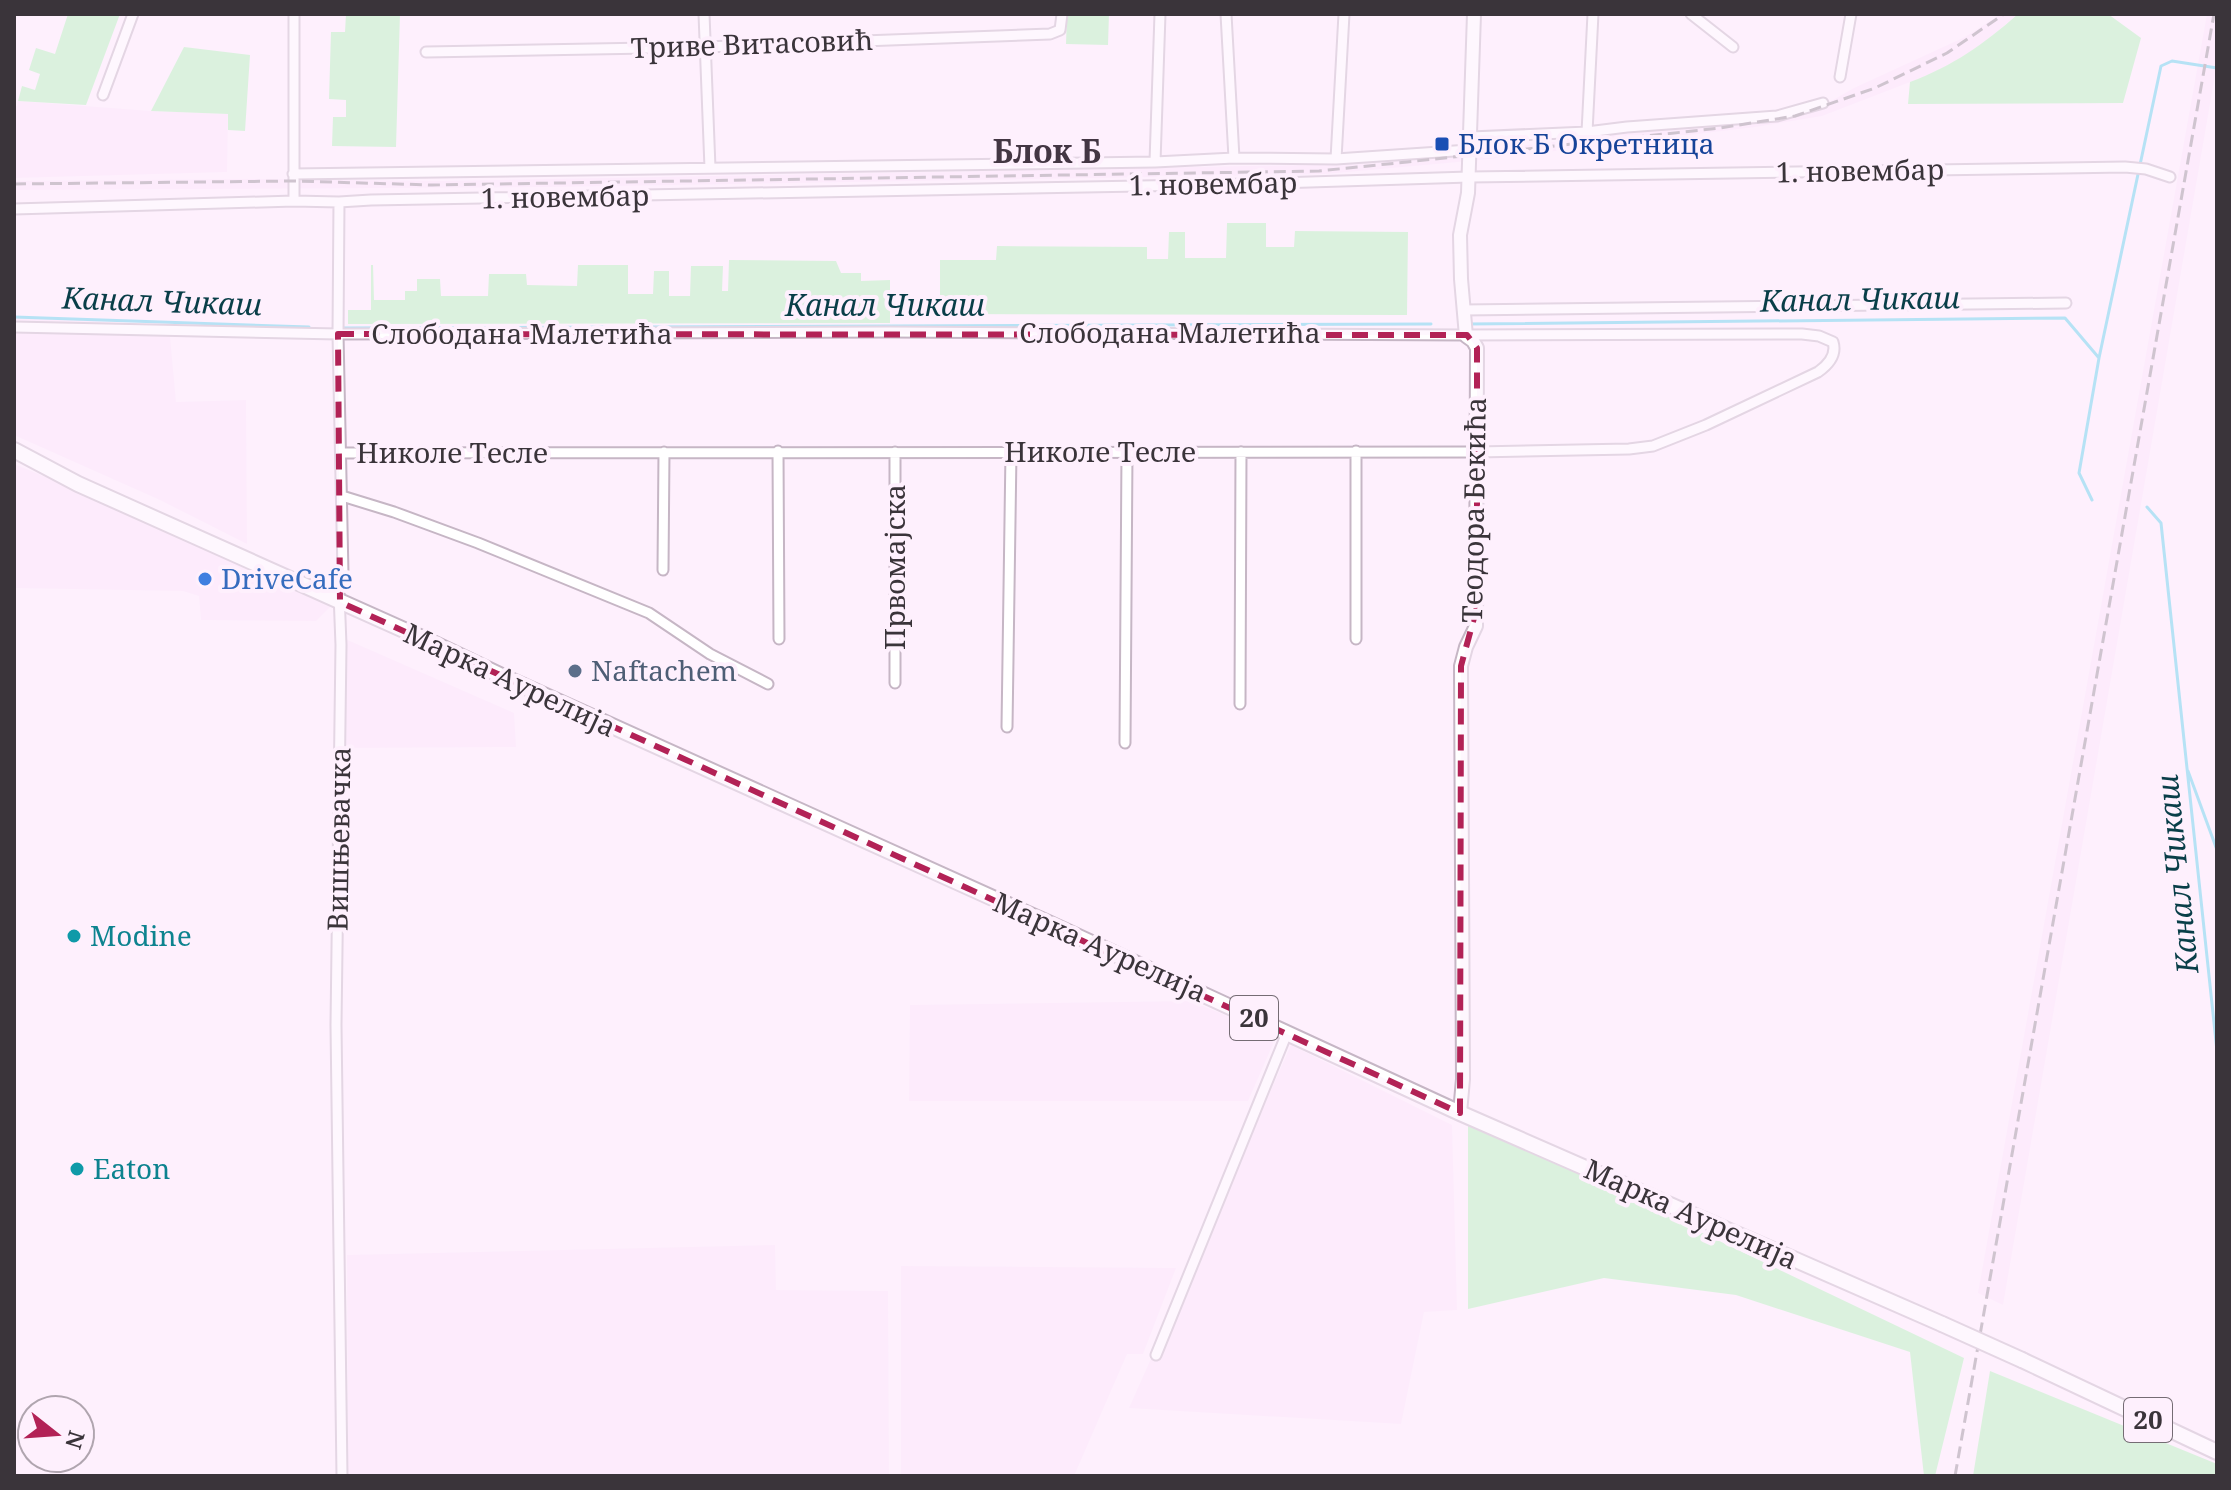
<svg xmlns="http://www.w3.org/2000/svg" width="2231" height="1490" viewBox="0 0 2231 1490" font-family="'Noto Serif',serif">
<style>
.built{fill:#fce5fa}
.green{fill:#b2f2b9}
.lines{fill:none;stroke-linecap:round;stroke-linejoin:round}
.stream{stroke:#61d1ea;stroke-width:3}
.street-casing{stroke:#c6b6c5;stroke-width:13}
.secondary-casing{stroke:#c6b6c5;stroke-width:16}
.primary-casing{stroke:#c6b6c5;stroke-width:18}
.street{stroke:#fff;stroke-width:9}
.secondary{stroke:#fff;stroke-width:12}
.primary{stroke:#fff;stroke-width:14}
.rail{stroke:#988e98;stroke-width:3;stroke-dasharray:12 6;stroke-linecap:butt}
.primary-bridge-casing{stroke:#c6b6c5;stroke-width:18;stroke-linecap:butt}
.primary-bridge{stroke:#fff;stroke-width:14}
.marked{fill:none;stroke:#b22256;stroke-width:6;stroke-dasharray:16 10;stroke-linejoin:round}
.transit-dot{fill:#1a4fb4;stroke:#fef0fd;stroke-width:3}
.shop-dot{fill:#3f7fe0;stroke:#fef0fd;stroke-width:3}
.service-dot{fill:#5c6f8a;stroke:#fef0fd;stroke-width:3}
.culture-dot{fill:#0f9aa8;stroke:#fef0fd;stroke-width:3}
.labels{text-anchor:middle;stroke-width:8;stroke-linejoin:round;paint-order:stroke}
.shield{fill:#fef0fd;stroke:#756c74;stroke-width:2}
.shield-label{font-size:26px;font-weight:bold;fill:#3a343a}
.street-label{font-size:28px;fill:#3a343a;stroke:#fef0fd}
.transit-label{font-size:28px;fill:#164399;stroke:#fef0fd;text-anchor:start}
.shop-label{font-size:28px;fill:#366cbe;stroke:#fef0fd;text-anchor:start}
.service-label{font-size:28px;fill:#4e5e75;stroke:#fef0fd;text-anchor:start}
.culture-label{font-size:28px;fill:#0d838f;stroke:#fef0fd;text-anchor:start}
.water-label{font-size:30px;font-style:italic;fill:#093e48;stroke:#fef0fd}
.quarter-label{font-size:32px;font-weight:bold;fill:#433643;stroke:#fef0fd}
</style>
<rect width="100%" height="100%" fill="#fef0fd"/>
<!-- built -->
<path class="built" d="M 2001,14 L 2018,14 L 1975,50 L 1936,72 L 1822,116 L 1755,127 L 1480,160 L 1325,174 L 550,187 L 14,190 L 14,181 L 270,179 L 440,181 L 1359,164 L 1783,116 L 1814,108 L 1833,100 L 1854,88 L 1965,37 Z
M 2207,14 L 2217,14 L 2217,63 L 2003,1305 L 1978,1293 Z
M 18,101 L 151,111 L 228,114 L 227,172 L 14,178 L 14,106 L 17,106 Z
M 14,316 L 169,326 L 176,402 L 246,400 L 247,544 L 160,500 L 14,435 Z
M 14,464 L 92,496 L 331,606 L 316,621 L 201,620 L 199,596 L 183,591 L 14,588 Z
M 343,638 L 514,713 L 516,747 L 343,748 Z
M 1190,1001 L 1271,1033 L 1273,1044 L 1248,1101 L 909,1101 L 910,1005 Z
M 1291,1045 L 1452,1125 L 1457,1310 L 1424,1312 L 1401,1424 L 1129,1408 Z
M 775,1245 L 776,1290 L 888,1291 L 889,1476 L 348,1476 L 347,1255 Z
M 901,1266 L 1176,1268 L 1143,1354 L 1127,1354 L 1074,1476 L 901,1476 Z"/>
<!-- green -->
<path class="green" d="M 68,14 L 86,14 L 93,16 L 95,14 L 120,14 L 86,105 L 18,101 L 22,86 L 35,90 L 40,74 L 29,70 L 36,48 L 55,54 Z
M 346,14 L 400,14 L 396,147 L 332,146 L 333,117 L 346,117 L 346,100 L 329,99 L 331,32 L 345,32 Z
M 1067,14 L 1109,14 L 1108,45 L 1066,44 Z
M 2018,14 L 2108,14 L 2141,38 L 2123,103 L 1908,104 L 1910,82 C 1953,66 1984,44 2018,14 Z
M 184,47 L 250,55 L 245,131 L 228,130 L 228,114 L 151,111 Z
M 1227,223 L 1266,223 L 1266,247 L 1294,247 L 1295,231 L 1408,232 L 1407,315 L 940,314 L 940,260 L 996,260 L 997,246 L 1147,247 L 1147,259 L 1168,259 L 1169,232 L 1185,232 L 1185,258 L 1226,258 Z
M 729,260 L 836,261 L 841,273 L 861,273 L 861,281 L 890,280 L 890,323 L 348,324 L 348,310 L 371,310 L 371,265 L 373,265 L 374,300 L 405,300 L 405,291 L 417,291 L 417,279 L 440,279 L 441,296 L 488,296 L 489,274 L 526,274 L 527,285 L 577,286 L 578,265 L 628,265 L 628,294 L 653,294 L 654,271 L 669,271 L 669,296 L 690,296 L 691,266 L 723,266 L 722,291 L 728,291 Z
M 1468,1121 L 1964,1358 L 1935,1476 L 1924,1476 L 1910,1352 L 1736,1295 L 1604,1278 L 1468,1309 Z
M 1990,1371 L 2217,1464 L 2217,1476 L 1973,1476 Z"/>
<g class="lines">
<!-- stream -->
<path class="stream" d="M 14,317 L 309,327
M 1467,324 L 2065,318 L 2099,358 L 2079,473 L 2092,500
M 340,328 L 1431,324
M 2099,358 L 2161,66 L 2172,61 L 2217,68
M 2147,507 L 2161,523 L 2217,1051
M 2188,771 L 2217,850"/>
<!-- street casing -->
<g class="street-casing">
<path id="street" d="M 704,14 L 710,168
M 1226,14 L 1234,158
M 1691,14 L 1733,47
M 426,52 L 705,47 L 1050,34 L 1060,30 L 1062,14
M 1840,77 L 1851,14
M 103,95 L 133,14
M 1587,132 L 1593,14
M 1471,137 L 1587,132 L 1627,127 L 1777,116 L 1823,103
M 1336,159 L 1344,14
M 1155,162 L 1160,14
M 293,174 L 1155,162 L 1234,158 L 1336,159 L 1469,150
M 294,201 L 294,14
M 339,202 L 338,334 L 343,574 L 339,593 L 341,645 L 336,1025 L 342,1476
M 14,209 L 294,201 L 339,202 L 371,200 L 1250,184 L 1469,177 L 2125,167 L 2146,169 L 2170,177
M 1463,310 L 2066,303
M 14,327 L 338,334 L 890,332 L 1466,335 L 1802,334 L 1819,336 L 1833,342 C 1837,355 1828,365 1818,372 L 1706,425 L 1653,446 L 1629,449 L 1477,452 L 341,453
M 778,451 L 779,639
M 1356,451 L 1356,639
M 342,496 L 394,512 L 478,543 L 649,613 L 710,654 L 768,684
M 663,570 L 664,452
M 895,683 L 895,452
M 1240,704 L 1241,452
M 1007,727 L 1011,452
M 1125,743 L 1127,452
M 1156,1355 L 1287,1033"/>
</g>
<!-- secondary casing -->
<g class="secondary-casing">
<path id="secondary" d="M 1460,1113 L 1463,1079 L 1461,666 L 1466,647 L 1476,626 L 1477,348 L 1473,341 L 1466,336 L 1461,279 L 1460,235 L 1468,193 L 1474,14"/>
</g>
<!-- primary casing -->
<g class="primary-casing">
<path id="primary" d="M 14,450 L 78,484 L 433,643 L 508,679 L 1048,923 L 1460,1113 L 1942,1324
M 2022,1360 L 2217,1452"/>
</g>
<!-- street -->
<use href="#street" class="street"/>
<!-- secondary -->
<use href="#secondary" class="secondary"/>
<!-- primary -->
<use href="#primary" class="primary"/>
<!-- rail -->
<path class="rail" d="M 14,184 L 293,181 L 432,185 L 1319,171 L 1407,162 L 1720,128 L 1795,116 L 1875,88 L 1947,53 L 2004,14
M 1955,1476 L 2214,14"/>
<!-- primary-bridge casing -->
<g class="primary-bridge-casing">
<path id="primary-bridge" d="M 1942,1324 L 2022,1360"/>
</g>
<!-- primary-bridge -->
<use href="#primary-bridge" class="primary-bridge"/>
</g>
<!-- marked area -->
<path d="M0 0H2231V1490H0ZM 338,334 L 1467,335 L 1477,348 L 1477,607 L 1461,666 L 1460,1113 L 340,602 Z" fill="#fef0fd" fill-opacity=".55" fill-rule="evenodd"/>
<path class="marked" d="M 338,334 L 1467,335 L 1477,348 L 1477,607 L 1461,666 L 1460,1113 L 340,602 Z"/>
<!-- markers -->
<rect class="transit-dot" x="1434" y="136" width="16" height="16" rx="4"/>
<circle class="shop-dot" cx="205" cy="579" r="8"/>
<circle class="service-dot" cx="575" cy="671" r="8"/>
<g class="culture-dot">
<circle cx="74" cy="936" r="8"/>
<circle cx="77" cy="1169" r="8"/>
</g>
<g class="labels">
<!-- shield labels -->
<g class="shield">
<rect x="1230" y="996" width="48" height="44" rx="6"/>
<rect x="2124" y="1398" width="48" height="44" rx="6"/>
</g>
<g class="shield-label">
<text x="1254" y="1027">20</text>
<text x="2148" y="1429">20</text>
</g>
<!-- street labels -->
<g class="street-label">
<text transform="translate(752 44) rotate(-2)" y="10">Триве Витасовић</text>
<text transform="translate(1860 171) rotate(-1)" y="10">1. новембар</text>
<text transform="translate(1213 184) rotate(-1)" y="10">1. новембар</text>
<text transform="translate(565 197) rotate(-1)" y="10">1. новембар</text>
<text x="1170" y="343">Слободана Малетића</text>
<text x="522" y="344">Слободана Малетића</text>
<text x="1100" y="462">Николе Тесле</text>
<text x="452" y="463">Николе Тесле</text>
<text transform="translate(1474 510) rotate(-89)" y="10">Теодора Бекића</text>
<text transform="translate(895 567) rotate(-90)" y="10">Првомајска</text>
<text transform="translate(510 680) rotate(25)" y="10">Марка Аурелија</text>
<text transform="translate(339 839) rotate(-89)" y="10">Вишњевачка</text>
<text transform="translate(1100 947) rotate(24)" y="10">Марка Аурелија</text>
<text transform="translate(1691 1214) rotate(24)" y="10">Марка Аурелија</text>
</g>
<!-- transit labels -->
<g class="transit-label">
<text x="1458" y="154">Блок Б Окретница</text>
</g>
<!-- shop labels -->
<g class="shop-label">
<text x="221" y="589">DriveCafe</text>
</g>
<!-- service labels -->
<g class="service-label">
<text x="591" y="681">Naftachem</text>
</g>
<!-- culture labels -->
<g class="culture-label">
<text x="90" y="946">Modine</text>
<text x="93" y="1179">Eaton</text>
</g>
<!-- water labels -->
<g class="water-label">
<text transform="translate(1860 300) rotate(-1)" y="10">Канал Чикаш</text>
<text transform="translate(162 302) rotate(2)" y="10">Канал Чикаш</text>
<text x="885" y="316">Канал Чикаш</text>
<text transform="translate(2178 874) rotate(-96)" y="10">Канал Чикаш</text>
</g>
<!-- quarter labels -->
<g class="quarter-label">
<text x="1047" y="163">Блок Б</text>
</g>
</g>
<!-- border -->
<rect width="2231" height="1490" fill="none" stroke="#3a343a" stroke-width="32"/>
<!-- north arrow -->
<g transform="translate(56 1434) rotate(107)"><circle r="38" fill="#fef0fd" stroke="#b0a5af" stroke-width="2"/>
<path d="M0-6L14 30L0 20L-14 30Z" fill="#b22256"/>
<text y="-12" font-size="22" font-weight="bold" text-anchor="middle" fill="#3a343a">N</text>
</g>
</svg>
